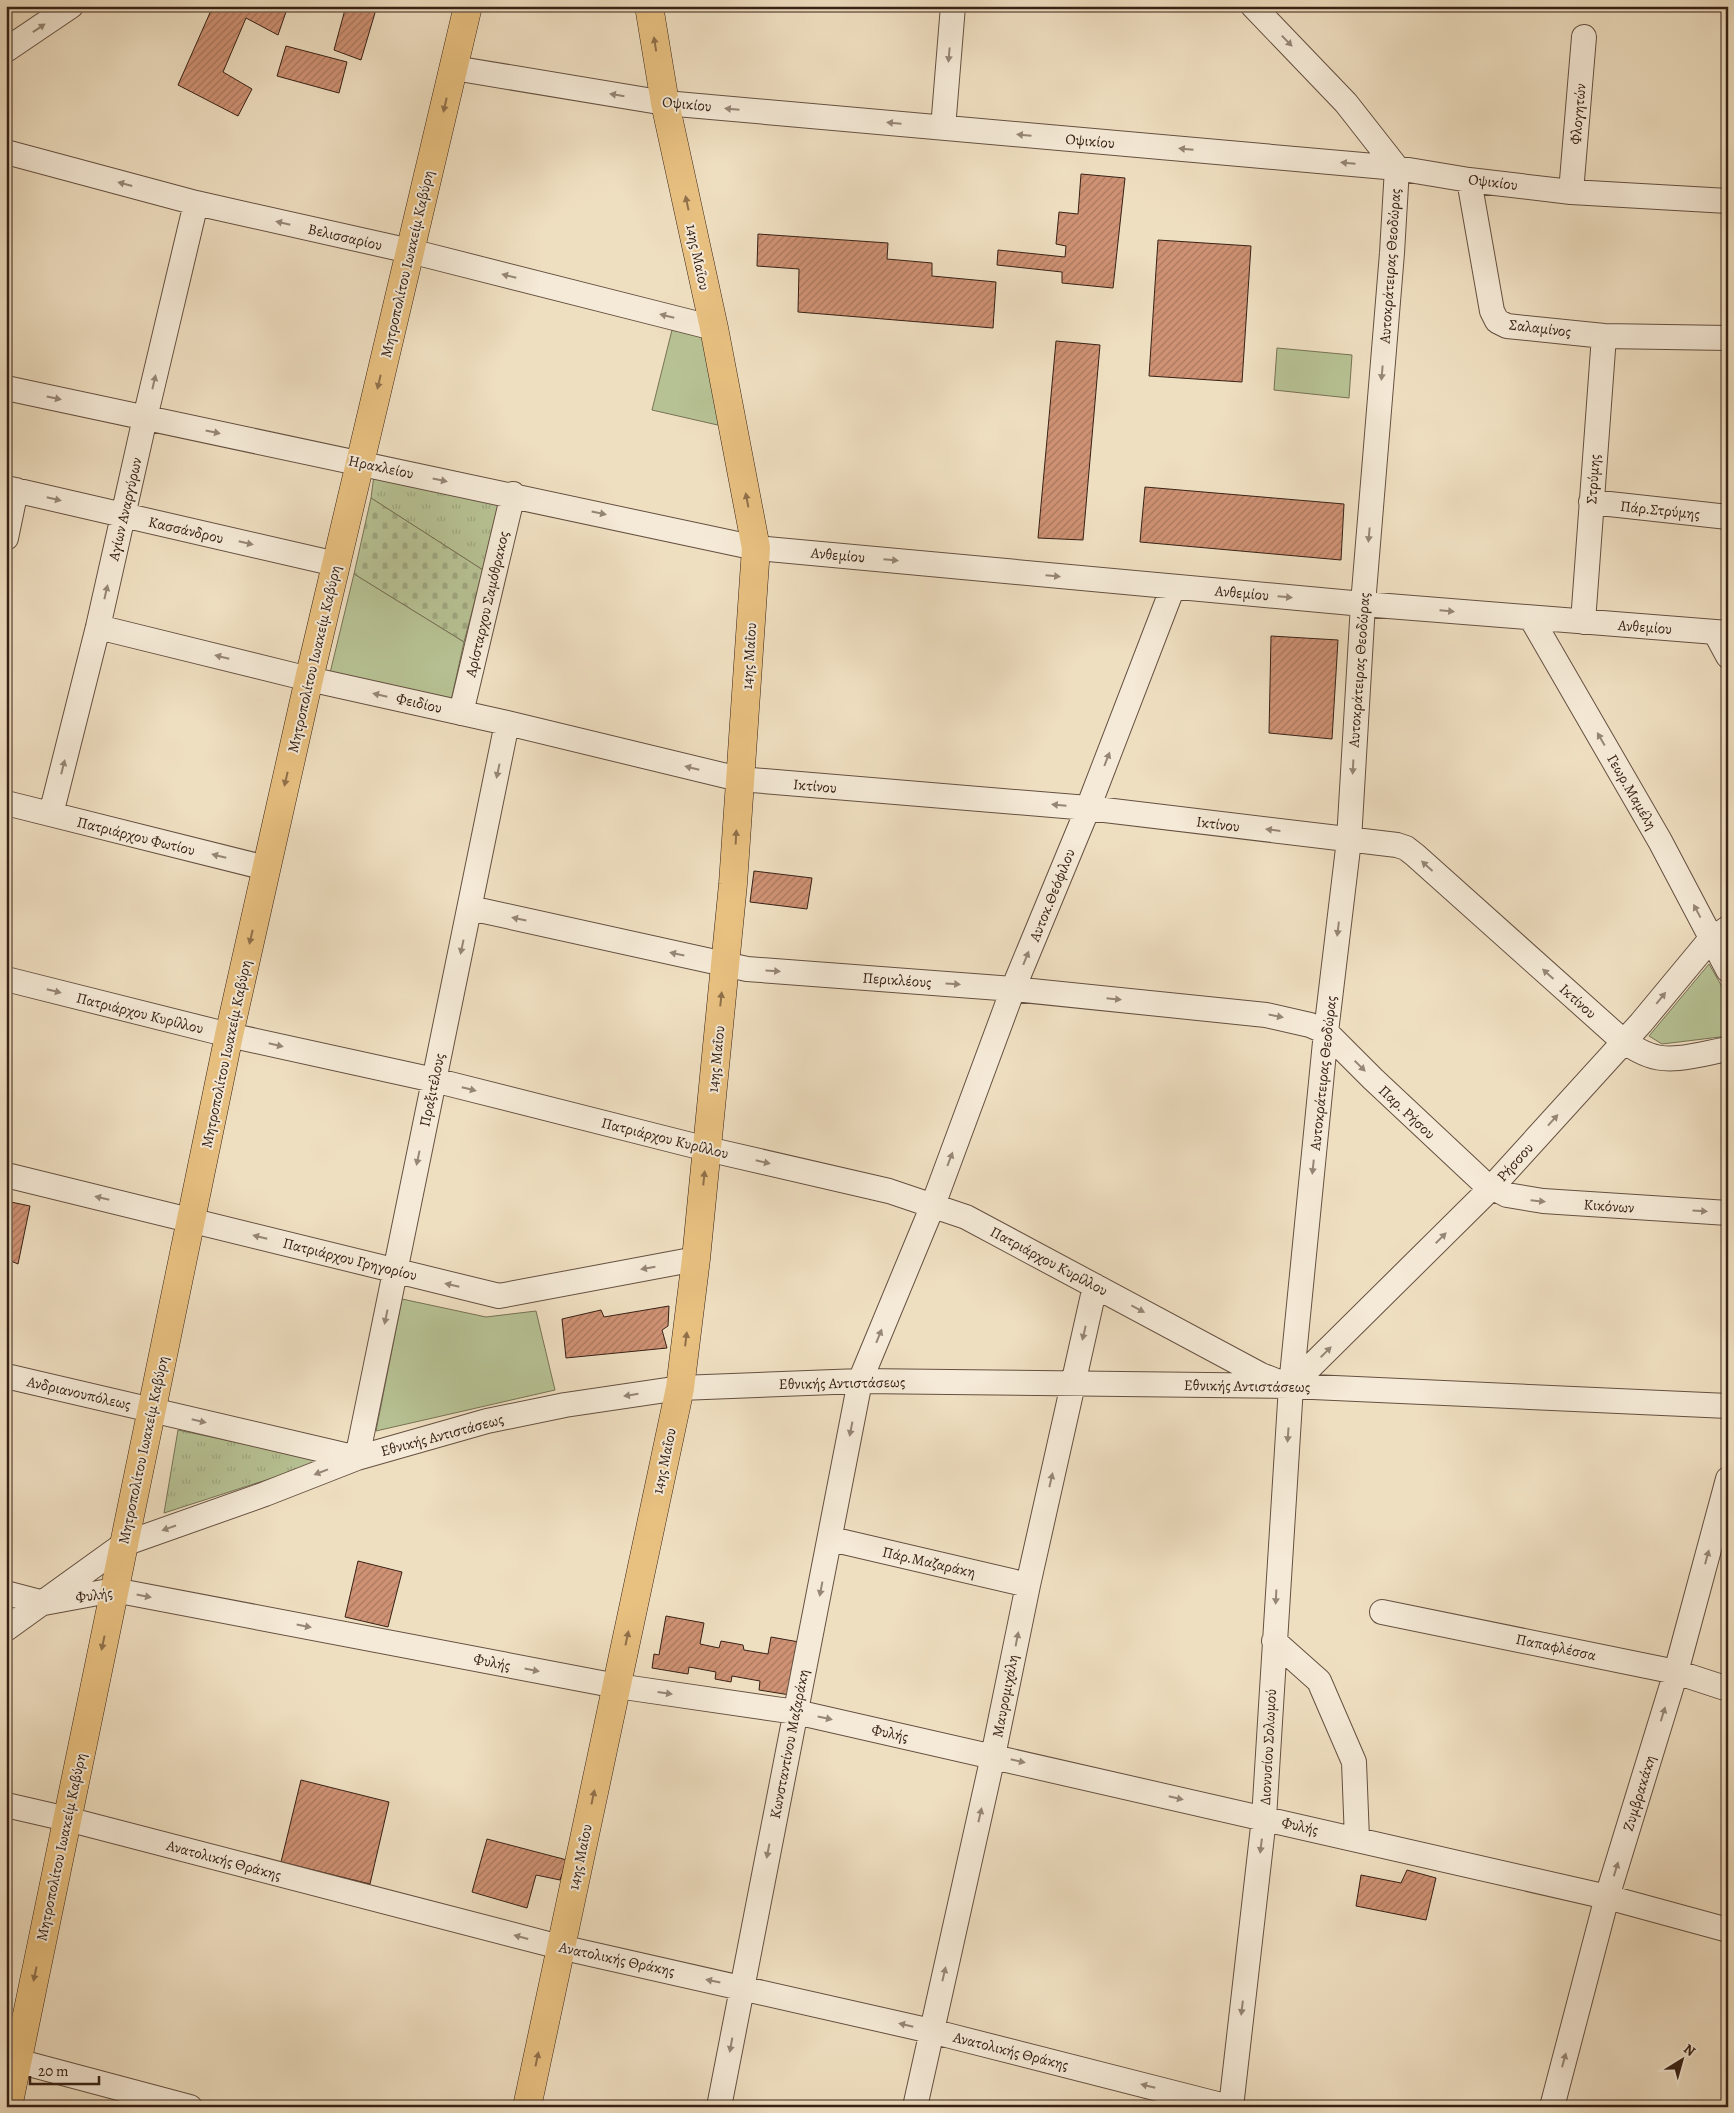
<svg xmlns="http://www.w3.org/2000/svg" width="1734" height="2113" viewBox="0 0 1734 2113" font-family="Alegreya,serif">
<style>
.grass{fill:url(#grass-tufts);stroke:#777255}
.cemetery{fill:url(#cemetery-stones);stroke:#777255}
.park{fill:#b7c294;stroke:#777255}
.building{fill:url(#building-hatch);stroke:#372116}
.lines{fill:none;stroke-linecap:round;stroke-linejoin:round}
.minor-casing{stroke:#655041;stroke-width:26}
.major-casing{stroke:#372116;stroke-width:29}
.minor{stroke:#f5ead7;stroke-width:24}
.major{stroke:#e8c080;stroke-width:28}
.oneway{fill:#968676}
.oneway2{fill:#90704b}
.labels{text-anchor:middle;stroke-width:4;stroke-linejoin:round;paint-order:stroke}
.street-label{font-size:15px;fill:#372116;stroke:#f5ead7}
</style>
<defs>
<pattern id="grass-tufts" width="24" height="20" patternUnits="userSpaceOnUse" patternTransform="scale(1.25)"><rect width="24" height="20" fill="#b7c294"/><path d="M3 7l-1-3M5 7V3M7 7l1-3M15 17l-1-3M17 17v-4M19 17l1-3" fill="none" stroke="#9ea67f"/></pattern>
<pattern id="cemetery-stones" width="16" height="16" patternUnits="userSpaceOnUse" patternTransform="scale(1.25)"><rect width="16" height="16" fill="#b7c294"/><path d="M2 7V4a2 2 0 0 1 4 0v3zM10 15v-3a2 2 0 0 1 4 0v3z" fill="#9ea67f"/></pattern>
<pattern id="building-hatch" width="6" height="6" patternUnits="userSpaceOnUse" patternTransform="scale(1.25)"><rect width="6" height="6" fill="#cf9274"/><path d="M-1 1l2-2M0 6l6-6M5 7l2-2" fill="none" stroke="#a9775e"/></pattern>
</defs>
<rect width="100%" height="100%" fill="#efdfc1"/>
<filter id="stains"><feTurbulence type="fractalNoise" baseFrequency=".004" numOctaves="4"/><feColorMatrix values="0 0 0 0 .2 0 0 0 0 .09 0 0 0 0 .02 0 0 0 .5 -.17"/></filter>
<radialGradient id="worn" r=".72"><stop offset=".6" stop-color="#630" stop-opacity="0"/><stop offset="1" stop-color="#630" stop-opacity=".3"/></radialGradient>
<!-- grass -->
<path class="grass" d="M 374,475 L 502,501 L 483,570 L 371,498 Z
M 178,1430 L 325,1461 L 164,1513 Z"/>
<!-- cemetery -->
<path class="cemetery" d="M 371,498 L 483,570 L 464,642 L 354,574 Z"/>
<!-- park -->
<path class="park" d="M 672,330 L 708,338 L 722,426 L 652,410 Z
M 1277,348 L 1352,355 L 1349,398 L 1274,390 Z
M 354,574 L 464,642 L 451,701 L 330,673 Z
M 1709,964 L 1728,997 L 1728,1036 L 1662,1044 L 1649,1036 Z
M 402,1299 L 486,1317 L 536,1311 L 555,1390 L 376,1431 Z"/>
<!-- building -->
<path class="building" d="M 213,6 L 288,6 L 278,35 L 246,18 L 223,72 L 252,89 L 238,116 L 178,85 Z
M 346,6 L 377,6 L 361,60 L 334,50 Z
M 286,46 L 347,62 L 339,93 L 277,76 Z
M 1081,174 L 1125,178 L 1113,288 L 1062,283 L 1062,272 L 997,265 L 998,250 L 1065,257 L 1066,246 L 1056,244 L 1059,212 L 1078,214 Z
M 758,234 L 888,243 L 887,259 L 932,263 L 932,276 L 996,282 L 993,328 L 798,312 L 799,269 L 757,266 Z
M 1158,240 L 1251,246 L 1242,382 L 1149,376 Z
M 1056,341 L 1100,345 L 1083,540 L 1038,538 Z
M 1145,487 L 1344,504 L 1341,560 L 1140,542 Z
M 1271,636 L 1338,640 L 1332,739 L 1269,733 Z
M 754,871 L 812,878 L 807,909 L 750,902 Z
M 6,1201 L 30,1206 L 18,1264 L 6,1259 Z
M 669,1306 L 668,1326 L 662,1330 L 667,1348 L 566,1358 L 562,1319 L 601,1310 L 604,1317 Z
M 358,1561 L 402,1572 L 388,1627 L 345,1617 Z
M 666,1616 L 704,1623 L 700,1644 L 719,1648 L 721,1641 L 743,1645 L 744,1650 L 768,1654 L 771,1637 L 799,1642 L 790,1695 L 759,1690 L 760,1681 L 732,1676 L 731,1682 L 715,1679 L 716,1672 L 689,1667 L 688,1674 L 652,1668 L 654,1654 L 659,1655 Z
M 301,1780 L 389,1802 L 370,1884 L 281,1862 Z
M 487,1839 L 567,1860 L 560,1880 L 536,1875 L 527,1908 L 472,1892 Z
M 1407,1870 L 1436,1878 L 1426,1920 L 1356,1906 L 1361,1875 L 1401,1883 Z"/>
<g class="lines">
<!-- minor casing -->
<g class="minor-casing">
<path id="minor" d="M 6,50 L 71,6
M 454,68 L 665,103 L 1397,168 L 1469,180 L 1571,192 L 1728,201
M 943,128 L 953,6
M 6,152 L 196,203 L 410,251 L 714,328
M 1469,180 L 1492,311 L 1497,321 L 1507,326 L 1604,336 L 1728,338
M 1571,192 L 1584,37
M 6,388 L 756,548 L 1363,604 L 1728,633
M 6,488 L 336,564
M 1591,502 L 1728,517
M 6,538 L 16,490
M 1531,618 L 1660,841 L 1728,970
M 1583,622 L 1604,336
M 98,627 L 309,679 L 507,723 L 739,779 L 1088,808 L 1397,845 L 1406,848 L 1415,855 L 1624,1042 C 1632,1047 1640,1052 1649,1055 C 1672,1064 1704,1053 1728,1049
M 1715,632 L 1728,656
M 461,713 L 513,494
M 6,803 L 266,868
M 51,814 L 98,627 L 145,418 L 196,203
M 470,908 L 747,969 L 1013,989 L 1266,1015 L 1310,1025 L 1326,1032 L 1373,1079 L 1484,1183 L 1507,1195 L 1543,1201 L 1728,1213
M 6,979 L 229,1035 L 434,1080 L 707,1149 L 889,1191 L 966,1217 L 1261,1375 L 1279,1382
M 6,1175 L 499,1296 L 696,1259
M 6,1376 L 357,1458 L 507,723
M 1291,1386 L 1491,1188 L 1641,1023 L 1709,941 L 1728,928
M 831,1539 L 1028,1585
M 6,1593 L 44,1603 L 114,1590 L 617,1686 L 796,1712 L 1607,1897 L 1728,1930
M 1382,1612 L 1676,1672 L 1728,1689
M 6,1629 L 124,1544 L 265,1494 L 357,1458 L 487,1421 L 565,1405 L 680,1388 L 860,1381 L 1291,1386 L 1728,1406
M 1274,1641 L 1319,1681 L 1354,1762 L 1357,1839
M 6,1805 L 67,1819 L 560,1947 L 931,2031 L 1229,2107
M 6,2058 L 190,2107
M 719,2107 L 860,1381 L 933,1205 L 1013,989 L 1088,808 L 1173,587
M 915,2107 L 993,1756 L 1028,1585 L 1095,1286
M 1231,2107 L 1264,1818 L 1291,1386 L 1326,1032 L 1349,840 L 1363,604 L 1392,253 L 1397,168 L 1346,103 L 1253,6
M 1552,2107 L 1607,1897 L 1676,1672 L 1728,1479"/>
</g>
<!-- major casing -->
<g class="major-casing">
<path id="major" d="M 8,2107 L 229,1035 L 309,679 L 468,6
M 527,2107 L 680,1388 L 696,1259 L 733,884 L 756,548 L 714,328 L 665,103 L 649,6"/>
</g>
<!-- minor -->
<use href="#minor" class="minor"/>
<!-- major -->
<use href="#major" class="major"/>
</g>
<!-- one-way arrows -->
<defs><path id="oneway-solid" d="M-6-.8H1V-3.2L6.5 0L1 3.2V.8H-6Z" transform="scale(1.25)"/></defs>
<g class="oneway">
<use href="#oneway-solid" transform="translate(39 28) rotate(-34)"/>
<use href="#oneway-solid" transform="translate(1287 41) rotate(46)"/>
<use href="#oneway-solid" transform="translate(949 55) rotate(95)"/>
<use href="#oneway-solid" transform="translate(617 95) rotate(-171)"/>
<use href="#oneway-solid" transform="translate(732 109) rotate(-175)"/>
<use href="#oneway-solid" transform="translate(894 123) rotate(-175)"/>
<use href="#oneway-solid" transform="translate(1024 135) rotate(-175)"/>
<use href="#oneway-solid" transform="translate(1186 149) rotate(-175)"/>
<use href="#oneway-solid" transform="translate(1348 163) rotate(-175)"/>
<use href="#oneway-solid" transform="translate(125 184) rotate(-165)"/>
<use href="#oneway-solid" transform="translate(283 223) rotate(-167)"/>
<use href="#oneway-solid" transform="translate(509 276) rotate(-166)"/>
<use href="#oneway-solid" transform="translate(667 316) rotate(-166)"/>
<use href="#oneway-solid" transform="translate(1382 373) rotate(95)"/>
<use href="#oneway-solid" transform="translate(154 382) rotate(-77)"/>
<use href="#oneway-solid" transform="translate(54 398) rotate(12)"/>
<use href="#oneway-solid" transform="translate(213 432) rotate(12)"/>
<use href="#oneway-solid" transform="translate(440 480) rotate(12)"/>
<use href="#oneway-solid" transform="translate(54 499) rotate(13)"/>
<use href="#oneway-solid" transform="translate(599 513) rotate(12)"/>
<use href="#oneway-solid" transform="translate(1369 535) rotate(95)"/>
<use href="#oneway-solid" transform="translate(246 543) rotate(13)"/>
<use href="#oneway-solid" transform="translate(891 560) rotate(5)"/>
<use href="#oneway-solid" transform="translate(1053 576) rotate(5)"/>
<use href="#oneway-solid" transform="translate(106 592) rotate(-77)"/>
<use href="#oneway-solid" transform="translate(1285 597) rotate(5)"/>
<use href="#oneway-solid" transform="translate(1447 611) rotate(5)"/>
<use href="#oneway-solid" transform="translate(222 657) rotate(-166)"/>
<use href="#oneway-solid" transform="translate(380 695) rotate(-167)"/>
<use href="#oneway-solid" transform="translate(1601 739) rotate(-120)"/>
<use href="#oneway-solid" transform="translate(1107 759) rotate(-69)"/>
<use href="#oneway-solid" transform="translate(63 767) rotate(-76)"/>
<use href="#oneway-solid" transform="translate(1353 767) rotate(93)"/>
<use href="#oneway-solid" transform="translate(692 768) rotate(-166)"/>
<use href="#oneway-solid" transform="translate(498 771) rotate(102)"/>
<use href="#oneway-solid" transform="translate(1059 805) rotate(-175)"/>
<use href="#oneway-solid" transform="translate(1273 830) rotate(-173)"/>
<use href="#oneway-solid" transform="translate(219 856) rotate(-166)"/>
<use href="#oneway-solid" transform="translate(1427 866) rotate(-138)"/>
<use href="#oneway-solid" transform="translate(1697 911) rotate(-118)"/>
<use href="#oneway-solid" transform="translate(519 919) rotate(-168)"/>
<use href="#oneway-solid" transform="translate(1338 929) rotate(97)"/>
<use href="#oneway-solid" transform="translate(462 947) rotate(102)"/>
<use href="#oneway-solid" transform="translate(677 954) rotate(-168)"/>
<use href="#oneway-solid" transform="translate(1026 958) rotate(-68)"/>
<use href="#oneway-solid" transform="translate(773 971) rotate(4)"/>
<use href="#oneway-solid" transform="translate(1548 974) rotate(-138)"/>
<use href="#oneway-solid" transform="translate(953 984) rotate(4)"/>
<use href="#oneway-solid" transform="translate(54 991) rotate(14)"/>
<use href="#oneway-solid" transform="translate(1661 998) rotate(-51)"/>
<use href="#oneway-solid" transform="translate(1114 999) rotate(6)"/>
<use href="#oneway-solid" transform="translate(1276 1016) rotate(11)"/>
<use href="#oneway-solid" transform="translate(276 1045) rotate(13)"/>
<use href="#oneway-solid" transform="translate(1360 1066) rotate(45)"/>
<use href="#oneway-solid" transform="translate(469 1089) rotate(14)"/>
<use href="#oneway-solid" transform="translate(1553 1120) rotate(-48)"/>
<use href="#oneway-solid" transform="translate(418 1158) rotate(102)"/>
<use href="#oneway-solid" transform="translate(950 1159) rotate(-69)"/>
<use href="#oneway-solid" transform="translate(763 1162) rotate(13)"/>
<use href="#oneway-solid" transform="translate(1313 1167) rotate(96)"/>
<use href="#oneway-solid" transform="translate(102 1198) rotate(-167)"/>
<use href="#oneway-solid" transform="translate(1538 1201) rotate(6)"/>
<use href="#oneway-solid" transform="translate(1700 1211) rotate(4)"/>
<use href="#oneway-solid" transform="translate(260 1237) rotate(-166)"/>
<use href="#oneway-solid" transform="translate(1441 1238) rotate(-45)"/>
<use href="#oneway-solid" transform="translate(648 1268) rotate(170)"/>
<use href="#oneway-solid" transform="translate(452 1285) rotate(-167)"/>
<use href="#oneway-solid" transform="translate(1138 1309) rotate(28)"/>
<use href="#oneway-solid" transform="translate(386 1317) rotate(102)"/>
<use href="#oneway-solid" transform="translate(1084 1333) rotate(103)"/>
<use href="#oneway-solid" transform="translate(879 1336) rotate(-68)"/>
<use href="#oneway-solid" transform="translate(1326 1352) rotate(-45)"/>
<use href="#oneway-solid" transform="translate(631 1395) rotate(171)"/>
<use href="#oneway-solid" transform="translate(199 1421) rotate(13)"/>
<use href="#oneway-solid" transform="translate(851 1429) rotate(101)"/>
<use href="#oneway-solid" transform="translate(1288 1435) rotate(94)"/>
<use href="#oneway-solid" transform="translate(321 1472) rotate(159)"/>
<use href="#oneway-solid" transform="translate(1051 1480) rotate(-77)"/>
<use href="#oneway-solid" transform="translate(169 1528) rotate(161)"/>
<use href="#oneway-solid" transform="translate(1707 1557) rotate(-75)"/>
<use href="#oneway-solid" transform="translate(821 1589) rotate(101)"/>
<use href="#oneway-solid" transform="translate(144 1596) rotate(11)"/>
<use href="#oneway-solid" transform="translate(1276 1597) rotate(93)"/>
<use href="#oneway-solid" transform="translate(304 1626) rotate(11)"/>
<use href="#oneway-solid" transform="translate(1017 1639) rotate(-79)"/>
<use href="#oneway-solid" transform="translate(532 1670) rotate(11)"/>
<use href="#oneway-solid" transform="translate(665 1693) rotate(8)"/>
<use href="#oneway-solid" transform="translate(1663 1714) rotate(-73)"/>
<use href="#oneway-solid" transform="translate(825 1718) rotate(12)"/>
<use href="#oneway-solid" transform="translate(1018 1761) rotate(13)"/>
<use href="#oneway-solid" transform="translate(1176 1798) rotate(13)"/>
<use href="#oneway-solid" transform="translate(980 1815) rotate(-77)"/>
<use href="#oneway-solid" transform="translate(1261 1846) rotate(97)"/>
<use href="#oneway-solid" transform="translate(768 1851) rotate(101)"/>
<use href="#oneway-solid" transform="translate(1616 1869) rotate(-73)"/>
<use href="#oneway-solid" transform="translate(521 1937) rotate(-165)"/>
<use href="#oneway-solid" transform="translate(944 1974) rotate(-77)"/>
<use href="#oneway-solid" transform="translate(713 1981) rotate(-168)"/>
<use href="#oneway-solid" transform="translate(1242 2008) rotate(97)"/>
<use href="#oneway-solid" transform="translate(906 2025) rotate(-167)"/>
<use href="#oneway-solid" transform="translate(731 2045) rotate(100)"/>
<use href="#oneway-solid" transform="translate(1564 2060) rotate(-75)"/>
<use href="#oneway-solid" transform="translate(1148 2086) rotate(-166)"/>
</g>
<g class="oneway2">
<use href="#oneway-solid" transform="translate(655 44) rotate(-99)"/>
<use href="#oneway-solid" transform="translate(445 105) rotate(103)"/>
<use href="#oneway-solid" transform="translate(687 203) rotate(-102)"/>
<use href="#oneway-solid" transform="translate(379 382) rotate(103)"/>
<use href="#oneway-solid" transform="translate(747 500) rotate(-101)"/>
<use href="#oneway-solid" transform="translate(286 779) rotate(103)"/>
<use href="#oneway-solid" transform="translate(736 837) rotate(-87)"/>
<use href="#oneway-solid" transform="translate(251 937) rotate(103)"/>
<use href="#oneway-solid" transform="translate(721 999) rotate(-84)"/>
<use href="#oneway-solid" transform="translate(704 1178) rotate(-84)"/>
<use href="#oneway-solid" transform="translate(686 1339) rotate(-83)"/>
<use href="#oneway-solid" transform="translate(627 1638) rotate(-78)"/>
<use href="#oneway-solid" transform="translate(103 1643) rotate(102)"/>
<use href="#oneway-solid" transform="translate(593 1797) rotate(-78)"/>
<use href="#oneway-solid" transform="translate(35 1974) rotate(102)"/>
<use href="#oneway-solid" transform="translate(537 2059) rotate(-78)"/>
</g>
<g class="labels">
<!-- street labels -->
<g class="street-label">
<text transform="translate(687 104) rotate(6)" y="5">Οψικίου</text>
<text transform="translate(1578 114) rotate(-85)" y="5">Φλογητών</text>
<text transform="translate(1090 141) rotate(5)" y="5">Οψικίου</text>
<text transform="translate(1493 182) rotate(7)" y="5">Οψικίου</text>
<text transform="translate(345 237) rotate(13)" y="5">Βελισσαρίου</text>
<text transform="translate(698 257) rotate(78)" y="5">14ης Μαΐου</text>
<text transform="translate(407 264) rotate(-77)" y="5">Μητροπολίτου Ιωακείμ Καβύρη</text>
<text transform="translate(1390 266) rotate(-86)" y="5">Αυτοκράτειρας Θεοδώρας</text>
<text transform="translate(1540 328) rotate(7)" y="5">Σαλαμίνος</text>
<text transform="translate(381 467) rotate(12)" y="5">Ηρακλείου</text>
<text transform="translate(1593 479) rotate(-86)" y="5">Στρύμης</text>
<text transform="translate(125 509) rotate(-77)" y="5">Αγίων Αναργύρων</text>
<text transform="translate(1660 510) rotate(6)" y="5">Πάρ.Στρύμης</text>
<text transform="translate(186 530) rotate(13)" y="5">Κασσάνδρου</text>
<text transform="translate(838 555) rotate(5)" y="5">Ανθεμίου</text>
<text transform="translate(1242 593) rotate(5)" y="5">Ανθεμίου</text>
<text transform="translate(487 604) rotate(-77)" y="5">Αρίσταρχου Σαμόθρακος</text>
<text transform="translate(1645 627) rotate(4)" y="5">Ανθεμίου</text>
<text transform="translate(749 656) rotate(-86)" y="5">14ης Μαΐου</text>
<text transform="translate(314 659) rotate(-77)" y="5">Μητροπολίτου Ιωακείμ Καβύρη</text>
<text transform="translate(1359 670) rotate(-86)" y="5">Αυτοκράτειρας Θεοδώρας</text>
<text transform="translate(419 703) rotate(13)" y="5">Φειδίου</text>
<text transform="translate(815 786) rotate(5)" y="5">Ικτίνου</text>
<text transform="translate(1632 792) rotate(60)" y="5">Γεωρ.Μαμέλη</text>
<text transform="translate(1218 824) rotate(7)" y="5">Ικτίνου</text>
<text transform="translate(136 836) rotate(14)" y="5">Πατριάρχου Φωτίου</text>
<text transform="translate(1052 895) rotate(-68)" y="5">Αυτοκ.Θεόφιλου</text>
<text transform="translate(897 980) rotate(4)" y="5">Περικλέους</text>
<text transform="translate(1578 1001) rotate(42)" y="5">Ικτίνου</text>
<text transform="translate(140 1013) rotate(14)" y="5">Πατριάρχου Κυρίλλου</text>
<text transform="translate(226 1054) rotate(-78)" y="5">Μητροπολίτου Ιωακείμ Καβύρη</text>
<text transform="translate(716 1059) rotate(-84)" y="5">14ης Μαΐου</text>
<text transform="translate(1323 1073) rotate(-84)" y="5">Αυτοκράτειρας Θεοδώρας</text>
<text transform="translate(432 1090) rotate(-78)" y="5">Πραξιτέλους</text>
<text transform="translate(1407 1112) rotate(43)" y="5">Παρ. Ρήσου</text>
<text transform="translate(665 1138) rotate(14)" y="5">Πατριάρχου Κυρίλλου</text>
<text transform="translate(1515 1162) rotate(-48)" y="5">Ρήσσου</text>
<text transform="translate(1609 1206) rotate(4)" y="5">Κικόνων</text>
<text transform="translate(350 1259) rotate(14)" y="5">Πατριάρχου Γρηγορίου</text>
<text transform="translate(1049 1261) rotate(28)" y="5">Πατριάρχου Κυρίλλου</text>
<text transform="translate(842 1383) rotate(-1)" y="5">Εθνικής Αντιστάσεως</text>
<text transform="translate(1247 1386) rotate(1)" y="5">Εθνικής Αντιστάσεως</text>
<text transform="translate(79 1393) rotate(13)" y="5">Ανδριανουπόλεως</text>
<text transform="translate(442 1435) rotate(-15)" y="5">Εθνικής Αντιστάσεως</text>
<text transform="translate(143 1450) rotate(-78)" y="5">Μητροπολίτου Ιωακείμ Καβύρη</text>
<text transform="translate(664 1461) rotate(-78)" y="5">14ης Μαΐου</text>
<text transform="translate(929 1562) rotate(13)" y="5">Πάρ.Μαζαράκη</text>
<text transform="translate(94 1595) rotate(-8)" y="5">Φυλής</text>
<text transform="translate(1556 1647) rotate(12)" y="5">Παπαφλέσσα</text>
<text transform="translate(492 1662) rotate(11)" y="5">Φυλής</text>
<text transform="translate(1005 1696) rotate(-79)" y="5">Μαυρομιχάλη</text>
<text transform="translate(890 1733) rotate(12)" y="5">Φυλής</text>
<text transform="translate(789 1744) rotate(-79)" y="5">Κωνσταντίνου Μαζαράκη</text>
<text transform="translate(1268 1747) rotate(-87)" y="5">Διονυσίου Σολωμού</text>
<text transform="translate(1639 1793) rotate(-73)" y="5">Ζυμβρακάκη</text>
<text transform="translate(1300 1826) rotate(13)" y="5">Φυλής</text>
<text transform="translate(61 1847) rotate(-78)" y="5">Μητροπολίτου Ιωακείμ Καβύρη</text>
<text transform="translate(580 1857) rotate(-78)" y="5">14ης Μαΐου</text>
<text transform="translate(224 1860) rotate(15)" y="5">Ανατολικής Θράκης</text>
<text transform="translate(617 1959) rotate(12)" y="5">Ανατολικής Θράκης</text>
<text transform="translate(1011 2051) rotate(14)" y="5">Ανατολικής Θράκης</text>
</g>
</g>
<!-- margin -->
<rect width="1734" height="2113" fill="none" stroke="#efdfc1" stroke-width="25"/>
<rect x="8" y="8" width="1719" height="2098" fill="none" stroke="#372116" stroke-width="2.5"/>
<rect x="12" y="12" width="1709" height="2088" fill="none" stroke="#372116"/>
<!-- north arrow -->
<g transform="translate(1682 2060) rotate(37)" stroke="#f5ead7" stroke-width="4" paint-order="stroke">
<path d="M0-4L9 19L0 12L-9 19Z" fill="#372116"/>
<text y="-8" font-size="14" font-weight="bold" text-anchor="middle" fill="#372116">N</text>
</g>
<!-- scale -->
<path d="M30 2076v8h69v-8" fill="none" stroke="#372116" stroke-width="2.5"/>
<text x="38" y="2076" font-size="15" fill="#372116" stroke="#f5ead7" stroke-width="4" paint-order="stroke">20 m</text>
<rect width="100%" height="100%" filter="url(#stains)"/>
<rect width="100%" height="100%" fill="url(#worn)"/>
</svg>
